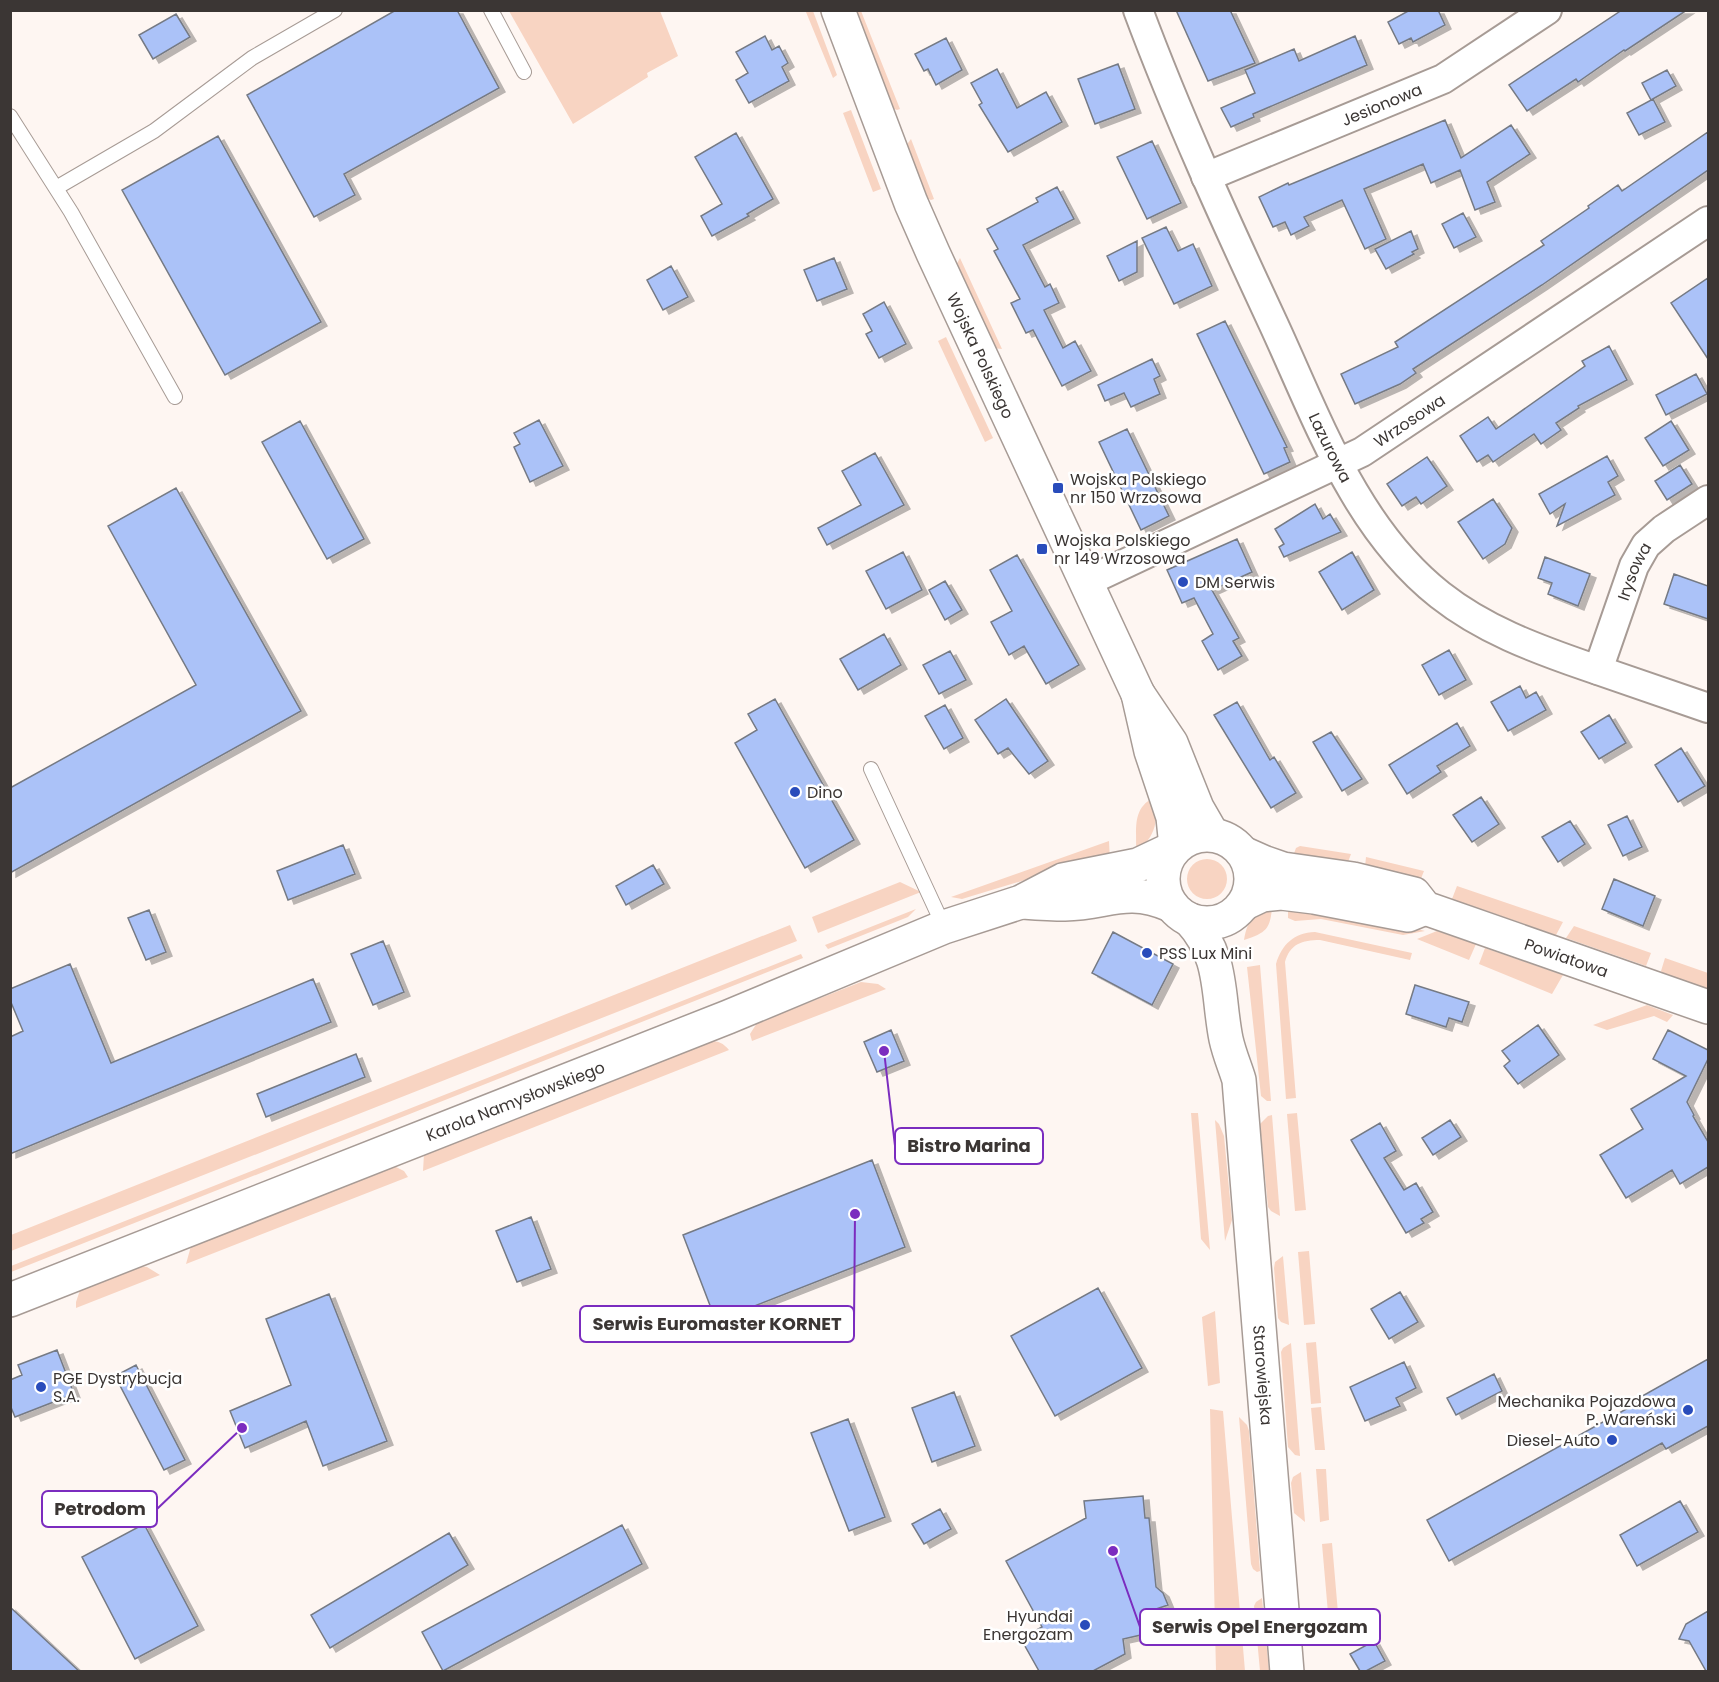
<svg xmlns="http://www.w3.org/2000/svg" width="1719" height="1682" viewBox="0 0 1719 1682" font-family="Poppins,sans-serif">
<style>
.green{fill:#f8d4c2}
.building{fill:#abc2f8;stroke:#757a84;stroke-width:1.5;filter:url(#shadow)}
.lines{fill:none;stroke-linecap:round;stroke-linejoin:round}
.service-casing{stroke:#a79b95;stroke-width:16}
.minor-casing{stroke:#a79b95;stroke-width:32}
.tertiary-casing{stroke:#a79b95;stroke-width:36}
.service{stroke:#fff;stroke-width:14}
.minor{stroke:#fff;stroke-width:28}
.tertiary{stroke:#fff;stroke-width:33}
.poi-dot{fill:#294cbb;stroke:#fff;stroke-width:2}
.labels{text-anchor:middle;stroke-width:5;stroke-linejoin:round;paint-order:stroke}
.street-label{font-size:16px;fill:#3b3634;stroke:#fff}
.poi-label{font-size:16px;fill:#3b3634;stroke:#fff;text-anchor:start}
.leader{fill:none;stroke:#7b2cbf;stroke-width:2}
.callout-dot{fill:#7b2cbf;stroke:#fff;stroke-width:2}
.callout{fill:#fff;stroke:#7b2cbf;stroke-width:2}
.callout-label{font-size:18px;text-anchor:middle;font-weight:bold;fill:#3b3634}
</style>
<defs>
<filter id="shadow"><feDropShadow dx="6" dy="4" stdDeviation="0" flood-color="#0004"/></filter>
</defs>
<rect width="100%" height="100%" fill="#fef6f2"/>
<!-- green -->
<path class="green" d="M 509,11 L 660,11 L 678,56 L 647,73 L 648,77 L 573,124 Z
M 809,11 L 813,11 L 837,75 L 833,78 L 806,12 Z
M 858,11 L 861,11 L 900,109 L 897,110 L 889,107 L 855,18 Z
M 851,110 L 881,189 L 873,192 L 843,113 Z
M 911,139 L 934,199 L 931,200 L 924,197 L 905,147 Z
M 960,258 L 1002,349 L 992,348 L 955,267 Z
M 946,337 L 993,438 L 985,442 L 938,341 Z
M 1157,796 C 1157,821 1157,836 1136,852 C 1137,828 1131,807 1157,796 Z
M 1109,841 L 1110,861 L 1058,870 L 962,899 L 951,897 Z
M 1300,846 L 1351,854 L 1348,862 L 1292,859 L 1296,848 Z
M 1366,857 L 1424,871 L 1420,881 L 1365,867 Z
M1187 879a20 20 0 1 1 40 0a20 20 0 1 1-40 0Z
M 900,882 L 921,892 L 818,933 L 812,917 Z
M 1457,886 L 1563,922 L 1556,935 L 1452,899 Z
M 1288,904 L 1384,920 L 1425,931 L 1403,935 L 1321,919 L 1295,921 L 1288,918 Z
M 1272,905 C 1271,929 1266,933 1244,940 C 1248,918 1253,915 1272,905 Z
M 916,909 L 908,917 L 828,949 L 825,945 Z
M 790,925 L 797,941 L 11,1251 L 11,1235 Z
M 1574,926 L 1651,953 L 1646,966 L 1566,938 Z
M 1437,931 L 1476,944 L 1469,960 L 1417,939 Z
M 1315,932 L 1412,953 L 1410,960 L 1320,940 C 1302,940 1290,944 1285,962 L 1296,1098 L 1286,1099 L 1276,964 C 1282,944 1294,933 1315,932 Z
M 1485,948 L 1563,975 L 1552,994 L 1479,964 Z
M 801,954 L 803,958 L 11,1272 L 11,1266 Z
M 1665,958 L 1708,973 L 1708,989 L 1663,974 L 1661,971 Z
M 1260,965 L 1271,1101 L 1267,1101 L 1261,1096 L 1247,967 Z
M 861,982 L 878,984 L 886,989 L 752,1041 L 750,1034 L 757,1023 Z
M 1647,1005 L 1673,1015 L 1667,1022 L 1654,1016 L 1607,1030 L 1593,1025 Z
M 710,1041 C 719,1041 723,1043 729,1050 L 423,1171 L 424,1154 Z
M 1191,1113 L 1198,1113 L 1210,1250 L 1201,1239 Z
M 1297,1113 L 1306,1210 L 1295,1211 L 1287,1114 Z
M 1272,1115 L 1280,1216 L 1271,1211 L 1268,1207 L 1260,1124 L 1268,1116 Z
M 1215,1120 L 1219,1124 L 1224,1136 L 1232,1220 L 1225,1241 Z
M 394,1166 L 404,1171 L 408,1177 L 186,1264 L 191,1246 Z
M 1309,1251 L 1315,1324 L 1304,1325 L 1298,1252 Z
M 1283,1256 L 1289,1325 L 1281,1322 L 1278,1318 L 1274,1268 L 1275,1262 Z
M 140,1266 L 147,1267 L 160,1275 L 76,1308 L 76,1302 L 80,1290 Z
M 1215,1311 L 1220,1383 L 1208,1386 L 1202,1317 Z
M 1316,1342 L 1321,1403 L 1311,1404 L 1306,1343 Z
M 1291,1343 L 1300,1456 L 1295,1455 L 1288,1447 L 1281,1352 L 1283,1348 Z
M 1321,1407 L 1325,1450 L 1315,1450 L 1311,1408 Z
M 1210,1409 L 1223,1411 L 1245,1671 L 1216,1671 Z
M 1239,1417 L 1247,1425 L 1249,1431 L 1260,1571 L 1257,1572 L 1253,1569 L 1251,1564 Z
M 1316,1469 L 1326,1469 L 1329,1520 L 1320,1522 Z
M 1301,1472 L 1305,1522 L 1294,1513 L 1291,1483 L 1293,1477 Z
M 1332,1543 L 1338,1613 L 1328,1613 L 1322,1544 Z
M 1262,1598 L 1269,1671 L 1260,1671 L 1254,1606 L 1256,1602 Z"/>
<!-- building -->
<path class="building" d="M 396,10 L 457,10 L 499,88 L 344,174 L 355,195 L 314,217 L 247,95 Z
M 1176,10 L 1230,10 L 1255,63 L 1208,81 Z
M 1410,10 L 1438,10 L 1445,25 L 1413,42 L 1411,38 L 1399,44 L 1388,22 Z
M 1622,10 L 1687,10 L 1625,51 L 1624,50 L 1578,82 L 1576,79 L 1527,111 L 1509,85 Z
M 176,14 L 190,37 L 153,59 L 139,35 Z
M 765,36 L 772,50 L 779,46 L 788,63 L 782,67 L 789,81 L 749,103 L 736,80 L 748,73 L 736,52 Z
M 1355,36 L 1367,65 L 1253,114 L 1254,117 L 1231,127 L 1221,108 L 1255,93 L 1245,70 L 1294,49 L 1299,61 Z
M 946,38 L 962,70 L 936,85 L 928,69 L 924,71 L 915,54 Z
M 1118,64 L 1135,109 L 1095,124 L 1078,79 Z
M 997,69 L 1017,108 L 1046,92 L 1062,122 L 1008,152 L 979,105 L 982,103 L 971,83 Z
M 1667,70 L 1676,86 L 1651,100 L 1642,83 Z
M 1653,99 L 1665,122 L 1639,135 L 1627,113 Z
M 1445,120 L 1461,158 L 1511,125 L 1530,154 L 1487,182 L 1495,202 L 1475,210 L 1460,170 L 1431,183 L 1423,164 L 1364,189 L 1386,239 L 1365,249 L 1342,200 L 1304,217 L 1309,226 L 1291,235 L 1285,222 L 1273,227 L 1259,197 L 1288,183 L 1289,185 Z
M 1708,132 L 1708,170 L 1542,285 L 1413,369 L 1416,373 L 1400,384 L 1355,404 L 1341,374 L 1398,347 L 1395,342 L 1544,245 L 1541,241 L 1589,208 L 1588,206 L 1618,185 L 1622,191 Z
M 736,133 L 773,199 L 747,214 L 749,216 L 712,236 L 701,216 L 722,204 L 695,157 Z
M 218,136 L 321,322 L 225,375 L 122,190 Z
M 1152,141 L 1181,203 L 1147,219 L 1117,157 Z
M 1057,187 L 1074,219 L 1023,245 L 1045,287 L 1050,284 L 1059,303 L 1044,310 L 1063,348 L 1075,341 L 1091,371 L 1062,386 L 1033,330 L 1026,333 L 1011,303 L 1020,299 L 994,251 L 998,249 L 987,229 L 1038,202 L 1036,198 Z
M 1463,213 L 1476,237 L 1454,248 L 1442,224 Z
M 1166,227 L 1178,251 L 1193,244 L 1212,286 L 1174,304 L 1142,238 Z
M 1411,231 L 1418,249 L 1412,252 L 1414,254 L 1386,269 L 1375,249 Z
M 1137,241 L 1137,272 L 1119,281 L 1107,256 Z
M 834,258 L 847,289 L 817,301 L 804,270 Z
M 671,266 L 688,297 L 663,310 L 647,280 Z
M 1708,278 L 1708,359 L 1671,303 Z
M 884,302 L 906,344 L 879,358 L 866,334 L 872,331 L 863,314 Z
M 1225,321 L 1287,447 L 1284,448 L 1290,462 L 1264,474 L 1197,334 Z
M 1609,346 L 1627,380 L 1578,406 L 1579,408 L 1556,423 L 1561,430 L 1541,444 L 1534,434 L 1493,462 L 1488,455 L 1477,462 L 1460,436 L 1488,417 L 1496,429 L 1585,366 L 1582,361 Z
M 1152,359 L 1160,376 L 1154,379 L 1160,394 L 1131,407 L 1124,393 L 1105,401 L 1098,385 Z
M 1696,374 L 1707,394 L 1666,415 L 1656,395 Z
M 539,420 L 563,466 L 530,482 L 514,447 L 520,444 L 514,433 Z
M 300,421 L 364,539 L 327,559 L 262,442 Z
M 1671,421 L 1689,450 L 1663,466 L 1645,438 Z
M 1127,429 L 1169,516 L 1141,530 L 1099,442 Z
M 875,453 L 904,505 L 827,545 L 818,528 L 861,505 L 842,471 Z
M 1607,456 L 1618,476 L 1608,482 L 1615,495 L 1557,526 L 1565,504 L 1550,514 L 1539,494 Z
M 1427,457 L 1447,486 L 1421,504 L 1416,497 L 1402,506 L 1387,484 Z
M 1680,465 L 1692,484 L 1667,500 L 1655,481 Z
M 176,488 L 301,711 L 10,873 L 10,788 L 196,685 L 108,526 Z
M 1493,499 L 1512,528 L 1505,544 L 1483,559 L 1458,522 Z
M 1315,504 L 1323,519 L 1330,514 L 1341,532 L 1284,557 L 1279,547 L 1284,544 L 1275,529 Z
M 1237,539 L 1252,572 L 1212,590 L 1239,638 L 1233,641 L 1242,656 L 1218,670 L 1202,641 L 1213,634 L 1194,598 L 1182,603 L 1167,570 Z
M 903,552 L 922,590 L 886,609 L 866,571 Z
M 1352,552 L 1374,590 L 1342,610 L 1319,572 Z
M 1017,555 L 1079,665 L 1046,684 L 1024,646 L 1009,655 L 991,622 L 1012,611 L 990,570 Z
M 1545,557 L 1590,574 L 1578,606 L 1548,594 L 1552,583 L 1538,578 Z
M 1674,574 L 1708,586 L 1708,619 L 1664,604 Z
M 945,581 L 962,610 L 945,620 L 929,590 Z
M 884,634 L 901,665 L 858,690 L 840,659 Z
M 1449,650 L 1466,680 L 1439,695 L 1422,665 Z
M 950,651 L 966,680 L 939,694 L 923,665 Z
M 1520,686 L 1526,698 L 1536,692 L 1546,710 L 1508,731 L 1491,702 Z
M 775,699 L 854,840 L 805,868 L 735,743 L 757,730 L 748,714 Z
M 1006,699 L 1048,761 L 1029,774 L 1008,748 L 998,754 L 975,720 Z
M 1237,702 L 1270,760 L 1274,757 L 1296,793 L 1271,808 L 1214,715 Z
M 945,705 L 963,738 L 944,749 L 925,716 Z
M 1609,715 L 1626,743 L 1599,759 L 1581,732 Z
M 1457,723 L 1470,746 L 1437,766 L 1441,772 L 1407,794 L 1389,765 Z
M 1331,732 L 1362,779 L 1342,791 L 1313,742 Z
M 1681,748 L 1705,786 L 1678,802 L 1655,765 Z
M 1481,797 L 1499,824 L 1472,842 L 1453,815 Z
M 1627,816 L 1642,847 L 1623,856 L 1608,825 Z
M 1570,821 L 1585,844 L 1558,862 L 1542,837 Z
M 343,845 L 355,874 L 288,900 L 277,871 Z
M 653,865 L 664,884 L 626,905 L 616,886 Z
M 1614,879 L 1655,896 L 1643,926 L 1602,909 Z
M 149,910 L 166,952 L 146,960 L 128,918 Z
M 1113,932 L 1173,964 L 1152,1005 L 1092,973 Z
M 383,941 L 404,992 L 373,1005 L 351,954 Z
M 70,964 L 111,1063 L 313,979 L 331,1022 L 10,1154 L 10,1037 L 23,1031 L 10,1000 L 10,989 Z
M 1415,985 L 1469,1002 L 1462,1022 L 1449,1018 L 1446,1027 L 1406,1014 Z
M 1538,1025 L 1559,1055 L 1518,1084 L 1504,1066 L 1510,1061 L 1502,1051 Z
M 891,1030 L 904,1061 L 877,1072 L 864,1042 Z
M 1668,1030 L 1708,1050 L 1708,1059 L 1687,1102 L 1694,1115 L 1693,1116 L 1708,1142 L 1708,1167 L 1680,1184 L 1672,1170 L 1626,1198 L 1600,1155 L 1643,1129 L 1631,1109 L 1686,1076 L 1653,1059 Z
M 356,1054 L 365,1077 L 266,1117 L 257,1094 Z
M 1450,1120 L 1461,1137 L 1433,1155 L 1422,1138 Z
M 1380,1123 L 1396,1151 L 1384,1158 L 1404,1190 L 1416,1183 L 1433,1212 L 1421,1219 L 1424,1223 L 1406,1233 L 1351,1140 Z
M 872,1160 L 905,1247 L 716,1321 L 683,1235 Z
M 531,1217 L 551,1269 L 517,1282 L 496,1231 Z
M 1098,1288 L 1142,1368 L 1055,1416 L 1011,1336 Z
M 1400,1292 L 1418,1322 L 1389,1339 L 1371,1309 Z
M 329,1294 L 387,1441 L 323,1466 L 306,1421 L 245,1448 L 230,1411 L 291,1385 L 266,1319 Z
M 57,1350 L 74,1394 L 15,1417 L 10,1405 L 10,1380 L 22,1375 L 18,1365 Z
M 1708,1359 L 1708,1426 L 1666,1449 L 1662,1443 L 1449,1561 L 1427,1520 L 1639,1402 L 1637,1399 Z
M 1404,1362 L 1416,1388 L 1396,1398 L 1400,1406 L 1365,1421 L 1350,1387 Z
M 136,1365 L 185,1460 L 164,1470 L 115,1376 Z
M 1494,1374 L 1502,1391 L 1456,1415 L 1447,1398 Z
M 954,1392 L 975,1446 L 932,1462 L 912,1408 Z
M 848,1419 L 885,1517 L 849,1531 L 811,1433 Z
M 1143,1496 L 1145,1518 L 1149,1518 L 1156,1587 L 1163,1593 L 1168,1605 L 1147,1612 L 1148,1627 L 1145,1634 L 1123,1639 L 1125,1654 L 1093,1671 L 1039,1671 L 1021,1639 L 1042,1627 L 1006,1561 L 1086,1518 L 1084,1501 Z
M 1680,1501 L 1698,1532 L 1637,1566 L 1620,1535 Z
M 940,1509 L 951,1529 L 924,1544 L 912,1524 Z
M 144,1524 L 198,1626 L 135,1659 L 82,1557 Z
M 622,1525 L 642,1564 L 443,1671 L 422,1632 Z
M 449,1533 L 468,1565 L 330,1648 L 311,1615 Z
M 10,1607 L 79,1671 L 10,1671 Z
M 1708,1611 L 1708,1671 L 1706,1671 L 1689,1641 L 1679,1639 L 1686,1624 Z
M 1374,1641 L 1385,1661 L 1366,1671 L 1360,1671 L 1350,1654 Z"/>
<g class="lines">
<!-- service casing -->
<g class="service-casing">
<path id="service" d="M 491,10 L 524,72
M 10,116 L 71,212 L 175,397
M 56,188 L 154,131 L 252,58 L 335,10
M 871,769 L 944,927"/>
</g>
<!-- minor casing -->
<g class="minor-casing">
<g id="minor">
<path id="s1" d="M 1138,10 C 1178,117 1225,220 1273,323 C 1317,418 1355,528 1440,595 C 1483,629 1534,648 1586,666 C 1627,680 1668,694 1708,708"/>
<path id="s2" d="M 1206,177 L 1443,79 L 1547,10"/>
<path id="s3" d="M 1086,582 L 1362,452 L 1708,221"/>
<path id="s4" d="M 1598,670 L 1634,566 L 1646,545 L 1664,529 L 1708,500"/>
</g>
</g>
<!-- tertiary casing -->
<g class="tertiary-casing">
<g id="tertiary">
<path id="s5" d="M 838,10 L 911,203 L 933,253 L 1138,694 L 1171,743 L 1197,808 L 1212,834"/>
<circle cx="1207" cy="879" r="44"/>
<path id="s6" d="M 1245,854 L 1263,862 L 1283,869 L 1353,879 L 1414,894 L 1425,908 L 1708,1007"/>
<path d="M 1023,902 C 1037,903 1051,904 1065,904 C 1109,903 1125,886 1171,905"/>
<path d="M 1245,903 L 1262,895 L 1281,893 L 1314,897 L 1408,915 L 1425,908"/>
<path id="s7" d="M 1190,920 C 1224,957 1217,994 1226,1039 C 1229,1053 1235,1067 1239,1080 L 1287,1672"/>
<path id="s8" d="M 10,1300 L 728,1017 L 944,927 L 1021,902 L 1063,880 L 1138,865 L 1176,847 L 1173,817 L 1151,751 L 1138,694"/>
</g>
</g>
<!-- service -->
<use href="#service" class="service"/>
<!-- minor -->
<use href="#minor" class="minor"/>
<!-- tertiary -->
<use href="#tertiary" class="tertiary"/>
</g>
<!-- markers -->
<g class="poi-dot">
<rect x="1052" y="482" width="12" height="12" rx="3"/>
<rect x="1036" y="543" width="12" height="12" rx="3"/>
<circle cx="1183" cy="582" r="6"/>
<circle cx="795" cy="792" r="6"/>
<circle cx="1147" cy="953" r="6"/>
<circle cx="41" cy="1387" r="6"/>
<circle cx="1688" cy="1410" r="6"/>
<circle cx="1612" cy="1440" r="6"/>
<circle cx="1085" cy="1625" r="6"/>
</g>
<g class="labels">
<!-- street labels -->
<g class="street-label">
<text dy="6" stroke="none"><textPath href="#s2" startOffset="190">Jesionowa</textPath></text>
<text dy="6" stroke="none"><textPath href="#s5" startOffset="374">Wojska Polskiego</textPath></text>
<text dy="6" stroke="none"><textPath href="#s3" startOffset="362">Wrzosowa</textPath></text>
<text dy="6" stroke="none"><textPath href="#s1" startOffset="478">Lazurowa</textPath></text>
<text dy="6" stroke="none"><textPath href="#s4" startOffset="105">Irysowa</textPath></text>
<text dy="6" stroke="none"><textPath href="#s6" startOffset="342">Powiatowa</textPath></text>
<text dy="6" stroke="none"><textPath href="#s8" startOffset="543">Karola Namysłowskiego</textPath></text>
<text dy="6" stroke="none"><textPath href="#s7" startOffset="466">Starowiejska</textPath></text>
</g>
<!-- poi labels -->
<g class="poi-label">
<text x="1070" y="485">Wojska Polskiego<tspan x="1070" dy="18">nr 150 Wrzosowa</tspan></text>
<text x="1054" y="546">Wojska Polskiego<tspan x="1054" dy="18">nr 149 Wrzosowa</tspan></text>
<text x="1195" y="588">DM Serwis</text>
<text x="807" y="798">Dino</text>
<text x="1159" y="959">PSS Lux Mini</text>
<text x="53" y="1384">PGE Dystrybucja<tspan x="53" dy="18">S.A.</tspan></text>
<text x="1676" y="1407" text-anchor="end">Mechanika Pojazdowa<tspan x="1676" dy="18">P. Wareński</tspan></text>
<text x="1600" y="1446" text-anchor="end">Diesel-Auto</text>
<text x="1073" y="1622" text-anchor="end">Hyundai<tspan x="1073" dy="18">Energozam</tspan></text>
</g>
</g>
<!-- callouts -->
<path class="leader" d="M884 1051L895 1146M855 1214L854 1324M242 1428L157 1509M1113 1551L1140 1627"/>
<g class="callout-dot">
<circle cx="884" cy="1051" r="6"/>
<circle cx="855" cy="1214" r="6"/>
<circle cx="242" cy="1428" r="6"/>
<circle cx="1113" cy="1551" r="6"/>
</g>
<g class="callout">
<rect x="895" y="1128" width="148" height="36" rx="6"/>
<rect x="580" y="1306" width="274" height="36" rx="6"/>
<rect x="42" y="1491" width="115" height="36" rx="6"/>
<rect x="1140" y="1609" width="240" height="36" rx="6"/>
</g>
<g class="callout-label">
<text x="969" y="1152">Bistro Marina</text>
<text x="717" y="1330">Serwis Euromaster KORNET</text>
<text x="100" y="1515">Petrodom</text>
<text x="1260" y="1633">Serwis Opel Energozam</text>
</g>
<!-- border -->
<rect width="1719" height="1682" fill="none" stroke="#3b3634" stroke-width="24"/>
</svg>
